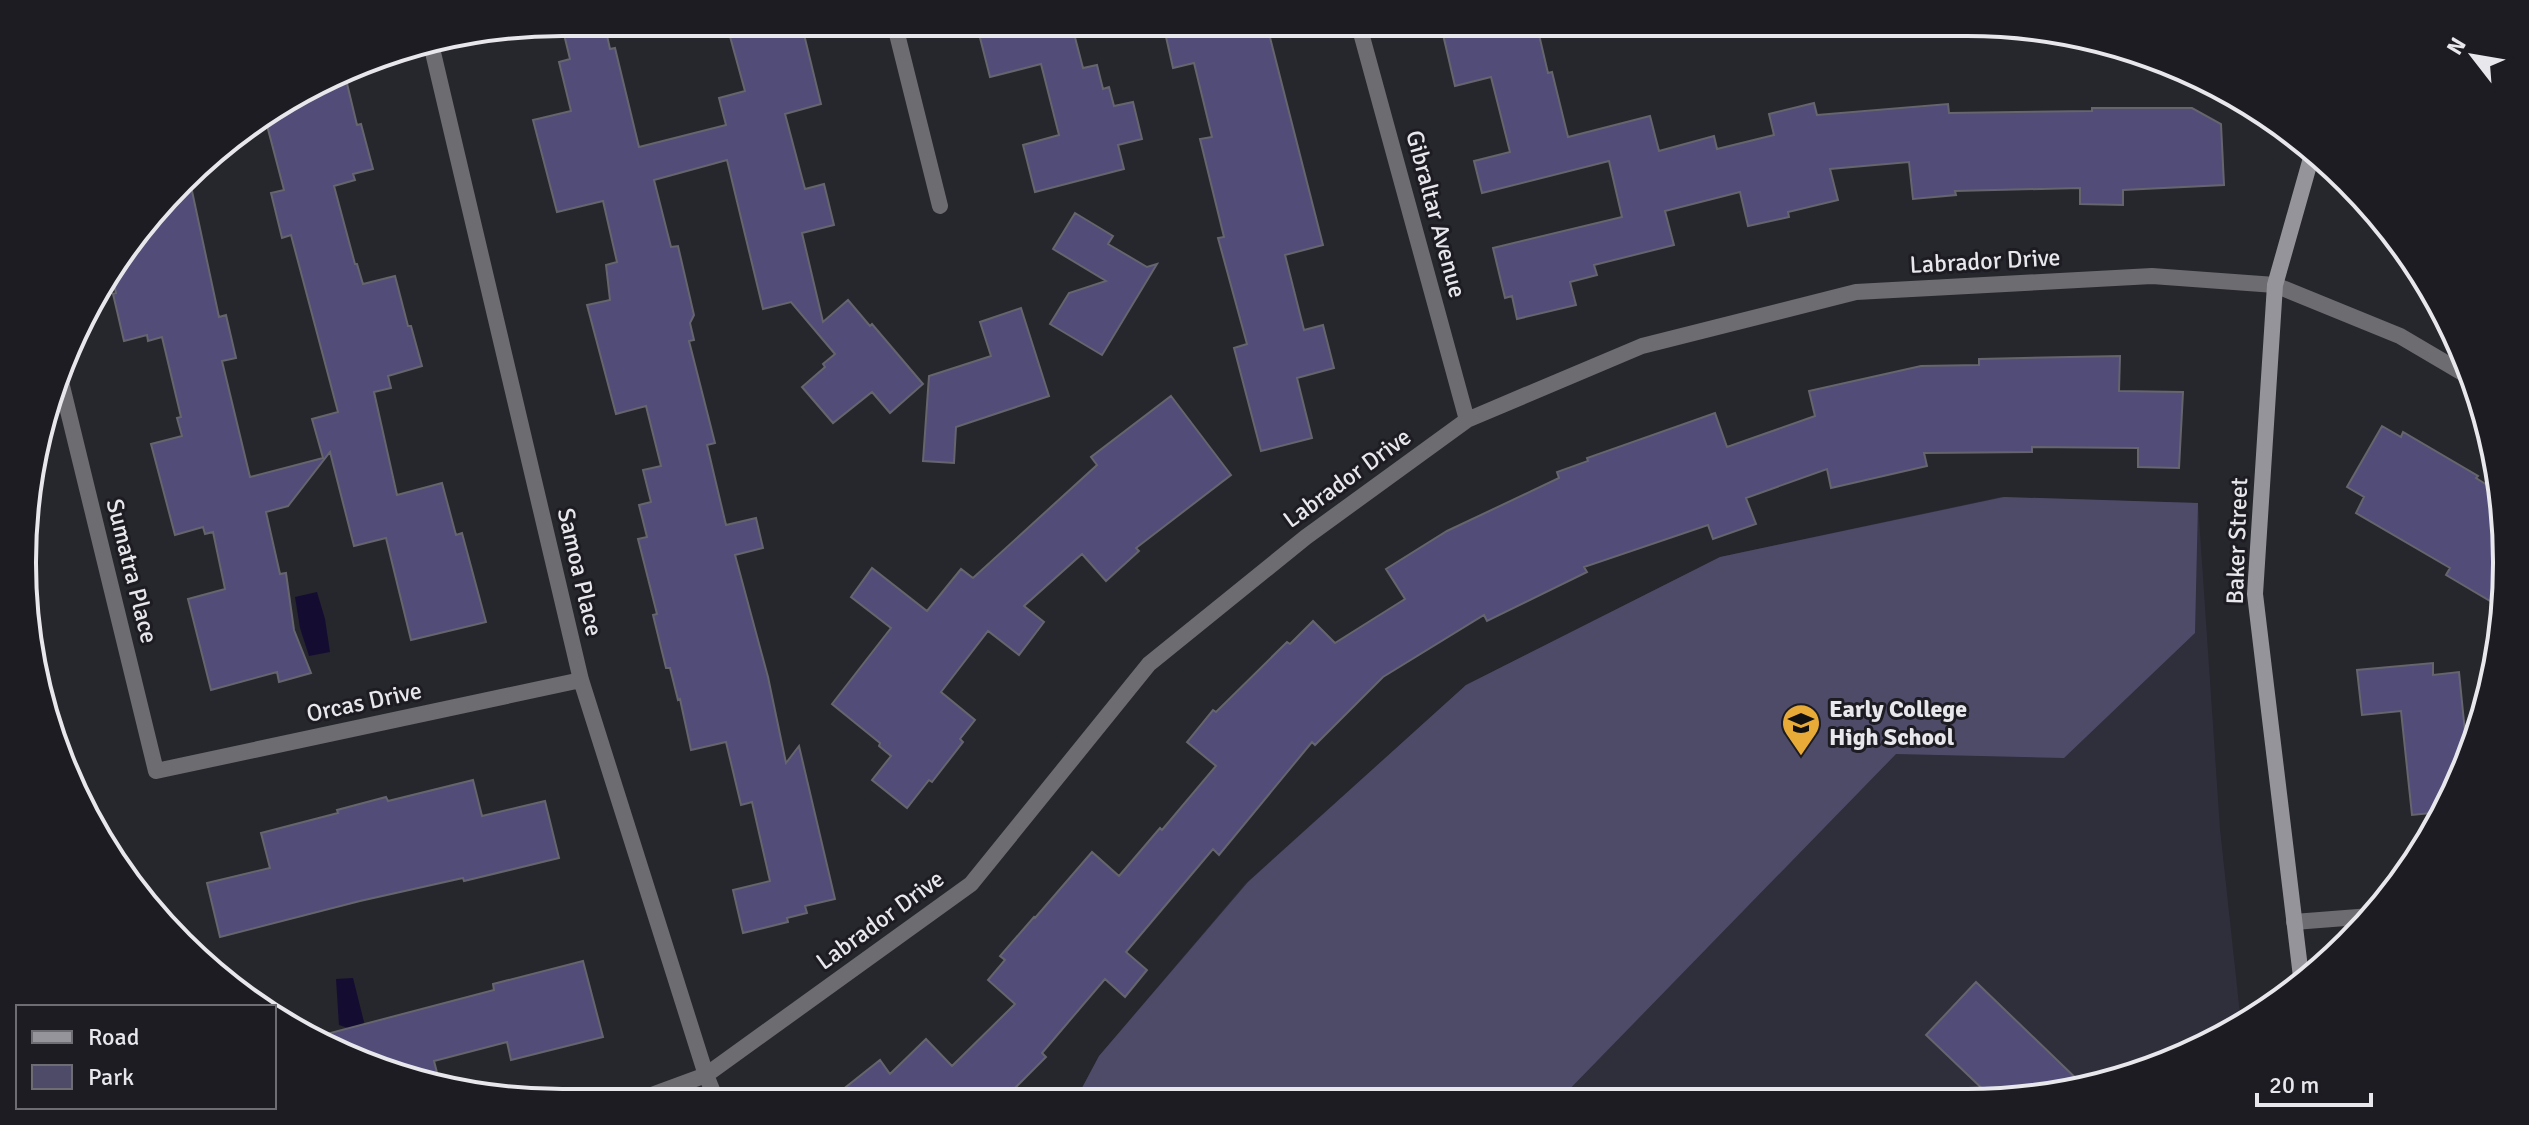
<svg xmlns="http://www.w3.org/2000/svg" width="2529" height="1125" viewBox="0 0 2529 1125" font-family="Signika,sans-serif">
<style>
.built{fill:#2f2e3b}
.green{fill:#4e4b68}
.water{fill:#150c32}
.building{fill:#514c78;stroke:#66656e;stroke-width:2}
.lines{fill:none;stroke-linecap:round;stroke-linejoin:round}
.street{stroke:#6d6c70;stroke-width:16}
.secondary{stroke:#94949a;stroke-width:16}
.labels{text-anchor:middle;stroke-width:6;stroke-linejoin:round;paint-order:stroke}
.street-label{font-size:24px;fill:#e7e7ec;stroke:#1d1c23}
.poi-label{font-size:24px;font-weight:bold;fill:#e7e7ec;stroke:#1d1c23;text-anchor:start}
.rim{fill:none;stroke:#e7e7ec;stroke-width:4}
</style>
<rect width="100%" height="100%" fill="#26262d"/>
<!-- built -->
<path class="built" d="M 2000,497 L 2198,503 L 2220,829 L 2241,1023 L 2174,1062 L 2037,1098 L 1075,1101 L 1099,1056 L 1245,884 L 1466,685 L 1720,557 Z"/>
<!-- green -->
<path class="green" d="M 2004,497 L 2198,503 L 2195,633 L 2064,758 L 1896,754 L 1559,1100 L 1075,1101 L 1099,1056 L 1248,882 L 1466,685 L 1720,557 Z"/>
<!-- water -->
<path class="water" d="M 317,592 L 325,619 L 330,652 L 309,656 L 300,628 L 295,597 Z
M 353,978 L 365,1026 L 346,1034 L 348,1028 L 339,1025 L 336,979 Z"/>
<!-- building -->
<path class="building" d="M 561,22 L 604,22 L 610,49 L 615,48 L 639,147 L 726,125 L 719,98 L 745,91 L 726,22 L 801,22 L 821,104 L 785,114 L 805,189 L 824,184 L 834,225 L 802,233 L 823,322 L 848,300 L 870,326 L 872,324 L 923,384 L 890,413 L 872,392 L 833,423 L 802,387 L 825,367 L 823,364 L 835,354 L 791,302 L 763,309 L 727,160 L 654,180 L 671,247 L 678,246 L 694,315 L 690,323 L 694,340 L 689,341 L 715,443 L 707,445 L 726,525 L 756,518 L 763,548 L 735,555 L 768,677 L 786,763 L 799,746 L 835,899 L 805,906 L 807,913 L 787,918 L 788,922 L 743,933 L 733,890 L 770,881 L 752,802 L 741,805 L 726,742 L 691,750 L 680,699 L 678,700 L 670,668 L 666,668 L 653,615 L 657,614 L 638,539 L 647,537 L 639,505 L 651,502 L 643,470 L 661,466 L 646,406 L 616,414 L 587,305 L 610,300 L 606,265 L 617,262 L 603,201 L 557,212 L 533,120 L 571,111 L 559,62 L 570,59 Z
M 976,22 L 1071,22 L 1083,68 L 1097,65 L 1103,89 L 1109,87 L 1114,106 L 1133,102 L 1142,139 L 1118,145 L 1124,169 L 1035,192 L 1023,145 L 1059,135 L 1041,64 L 990,77 Z
M 1188,22 L 1266,22 L 1323,245 L 1285,255 L 1304,330 L 1323,325 L 1334,368 L 1297,378 L 1312,438 L 1261,451 L 1234,348 L 1247,344 L 1218,238 L 1224,237 L 1200,139 L 1212,137 L 1194,63 L 1173,68 L 1164,28 Z
M 1444,22 L 1536,22 L 1548,73 L 1552,72 L 1568,137 L 1650,116 L 1659,151 L 1714,136 L 1717,149 L 1774,135 L 1769,114 L 1814,103 L 1817,115 L 1948,104 L 1949,113 L 2092,111 L 2092,108 L 2192,108 L 2221,124 L 2224,185 L 2123,190 L 2123,205 L 2080,204 L 2080,188 L 1955,191 L 1956,195 L 1913,199 L 1909,162 L 1830,169 L 1838,200 L 1788,212 L 1789,217 L 1748,226 L 1740,192 L 1665,211 L 1674,245 L 1594,265 L 1597,275 L 1570,282 L 1576,305 L 1517,319 L 1512,296 L 1505,298 L 1493,248 L 1622,217 L 1609,161 L 1482,193 L 1474,161 L 1510,152 L 1491,77 L 1455,86 L 1441,26 L 1445,26 Z
M 344,71 L 357,125 L 361,124 L 373,169 L 353,174 L 355,180 L 334,186 L 355,264 L 357,264 L 363,284 L 395,276 L 408,326 L 411,326 L 422,366 L 388,376 L 391,388 L 374,392 L 397,495 L 442,483 L 456,535 L 462,533 L 486,622 L 411,640 L 386,538 L 354,546 L 330,452 L 288,506 L 266,512 L 280,574 L 286,573 L 294,630 L 311,673 L 279,682 L 277,672 L 211,690 L 188,599 L 225,589 L 213,532 L 205,534 L 203,527 L 175,535 L 151,444 L 182,436 L 177,418 L 181,417 L 162,337 L 148,341 L 147,335 L 124,341 L 113,294 L 116,293 L 111,272 L 189,177 L 219,317 L 226,315 L 236,358 L 222,361 L 250,477 L 323,458 L 312,419 L 338,412 L 291,235 L 282,238 L 271,193 L 284,190 L 264,114 L 293,94 Z
M 1075,213 L 1113,236 L 1108,244 L 1147,267 L 1157,264 L 1102,355 L 1050,324 L 1069,293 L 1106,281 L 1053,249 Z
M 1021,308 L 1049,396 L 956,427 L 954,463 L 923,461 L 929,376 L 991,356 L 980,322 Z
M 2120,356 L 2119,391 L 2183,392 L 2179,468 L 2138,467 L 2138,448 L 2032,447 L 2032,452 L 1924,453 L 1927,466 L 1831,488 L 1827,469 L 1746,498 L 1756,524 L 1713,539 L 1708,525 L 1584,567 L 1587,572 L 1487,621 L 1484,615 L 1383,677 L 1315,745 L 1312,742 L 1219,855 L 1213,849 L 1126,952 L 1147,970 L 1125,997 L 1105,979 L 1042,1053 L 1046,1057 L 1001,1102 L 827,1102 L 880,1060 L 890,1074 L 926,1039 L 952,1066 L 1015,1004 L 988,980 L 1005,960 L 1000,956 L 1034,917 L 1035,918 L 1092,852 L 1119,876 L 1160,828 L 1162,830 L 1216,766 L 1187,742 L 1213,710 L 1216,712 L 1287,642 L 1290,644 L 1313,621 L 1335,643 L 1405,599 L 1386,569 L 1447,531 L 1559,478 L 1557,472 L 1588,461 L 1587,458 L 1715,413 L 1727,447 L 1815,416 L 1809,391 L 1921,366 L 1979,365 L 1979,359 Z
M 1171,396 L 1231,475 L 1136,548 L 1139,551 L 1106,581 L 1082,554 L 1024,606 L 1044,622 L 1019,655 L 988,631 L 941,692 L 975,720 L 960,739 L 963,742 L 932,782 L 929,780 L 907,808 L 872,780 L 891,756 L 879,746 L 880,743 L 832,704 L 891,628 L 851,597 L 872,568 L 927,611 L 961,569 L 973,578 L 1097,465 L 1091,457 Z
M 2382,426 L 2401,437 L 2403,432 L 2478,476 L 2476,478 L 2500,493 L 2507,562 L 2502,608 L 2446,575 L 2450,568 L 2356,513 L 2364,497 L 2347,487 Z
M 2433,663 L 2433,675 L 2459,672 L 2468,762 L 2441,812 L 2412,815 L 2401,711 L 2362,715 L 2357,670 Z
M 473,780 L 482,816 L 545,801 L 559,858 L 464,881 L 463,878 L 360,901 L 220,937 L 207,883 L 270,868 L 261,833 L 338,813 L 337,810 L 386,797 L 388,801 Z
M 583,961 L 603,1037 L 511,1060 L 507,1042 L 434,1061 L 441,1088 L 356,1062 L 315,1037 L 494,990 L 493,984 Z
M 1976,982 L 2084,1086 L 2038,1098 L 1992,1098 L 1926,1035 Z"/>
<g class="lines">
<!-- street -->
<path class="street" d="M 894,22 L 940,206
M 1358,22 L 1467,420
M 431,44 L 581,680 L 706,1075 L 717,1102
M 61,382 L 156,771 L 581,680
M 2294,922 L 2371,916
M 630,1103 L 706,1075 L 971,884 L 1149,664 L 1306,537 L 1467,420 L 1642,346 L 1856,292 L 2152,276 L 2275,285 L 2400,336 L 2473,379"/>
<!-- secondary -->
<path class="secondary" d="M 2302,985 L 2255,594 L 2275,285 L 2313,151"/>
</g>
<!-- icons -->
<defs>
<g id="school-pin" transform="scale(2)"><path d="M0 17L-7.5 6A9.5 9.5 0 1 1 7.5 6Z" fill="#e9ab38" stroke="#1d1c23"/><path d="M0-5L7-2L0 1L-7-2ZM-4 1L0 2.5L4 1V4Q0 6-4 4Z" fill="#111"/></g>
</defs>
<g fill-rule="evenodd">
<use href="#school-pin" x="1801" y="723"/>
</g>
<g class="labels">
<!-- street labels -->
<g class="street-label">
<text transform="translate(1436 214) rotate(75)" y="8">Gibraltar Avenue</text>
<text transform="translate(1985 261) rotate(-3)" y="8">Labrador Drive</text>
<text transform="translate(1347 478) rotate(-36)" y="8">Labrador Drive</text>
<text transform="translate(2237 541) rotate(-88)" y="8">Baker Street</text>
<text transform="translate(132 571) rotate(76)" y="8">Sumatra Place</text>
<text transform="translate(580 572) rotate(77)" y="8">Samoa Place</text>
<text transform="translate(364 702) rotate(-12)" y="8">Orcas Drive</text>
<text transform="translate(880 920) rotate(-36)" y="8">Labrador Drive</text>
</g>
<!-- poi labels -->
<g class="poi-label">
<text x="1829" y="717">Early College<tspan x="1829" dy="28">High School</tspan></text>
</g>
</g>
<!-- crop -->
<path d="M0 0H2529V1125H0ZM562 36H1967A526 526 0 0 1 2493 562V563A526 526 0 0 1 1967 1089H562A526 526 0 0 1 36 563V562A526 526 0 0 1 562 36Z" fill="#1d1c23" fill-rule="evenodd"/>
<path class="rim" d="M562 36H1967A526 526 0 0 1 2493 562V563A526 526 0 0 1 1967 1089H562A526 526 0 0 1 36 563V562A526 526 0 0 1 562 36Z"/>
<!-- legend -->
<rect x="16" y="1005" width="260" height="104" fill="#1d1c23" stroke="#6e6d73" stroke-width="2"/>
<rect x="32" y="1031" width="40" height="12" fill="#94949a" stroke="#6e6d73" stroke-width="2"/>
<text x="88" y="1045" font-size="24" fill="#e7e7ec">Road</text>
<rect x="32" y="1065" width="40" height="24" fill="#4e4b68" stroke="#6e6d73" stroke-width="2"/>
<text x="88" y="1085" font-size="24" fill="#e7e7ec">Park</text>
<!-- north arrow -->
<g transform="translate(2473 56) rotate(301)" stroke="#1d1c23" stroke-width="6" paint-order="stroke">
<path d="M0-6L14 30L0 20L-14 30Z" fill="#e7e7ec"/>
<text y="-12" font-size="22" font-weight="bold" text-anchor="middle" fill="#e7e7ec">N</text>
</g>
<!-- scale -->
<path d="M2257 1093v12h114v-12" fill="none" stroke="#e7e7ec" stroke-width="4"/>
<text x="2269" y="1093" font-size="24" fill="#e7e7ec" stroke="#1d1c23" stroke-width="6" paint-order="stroke">20 m</text>
</svg>
